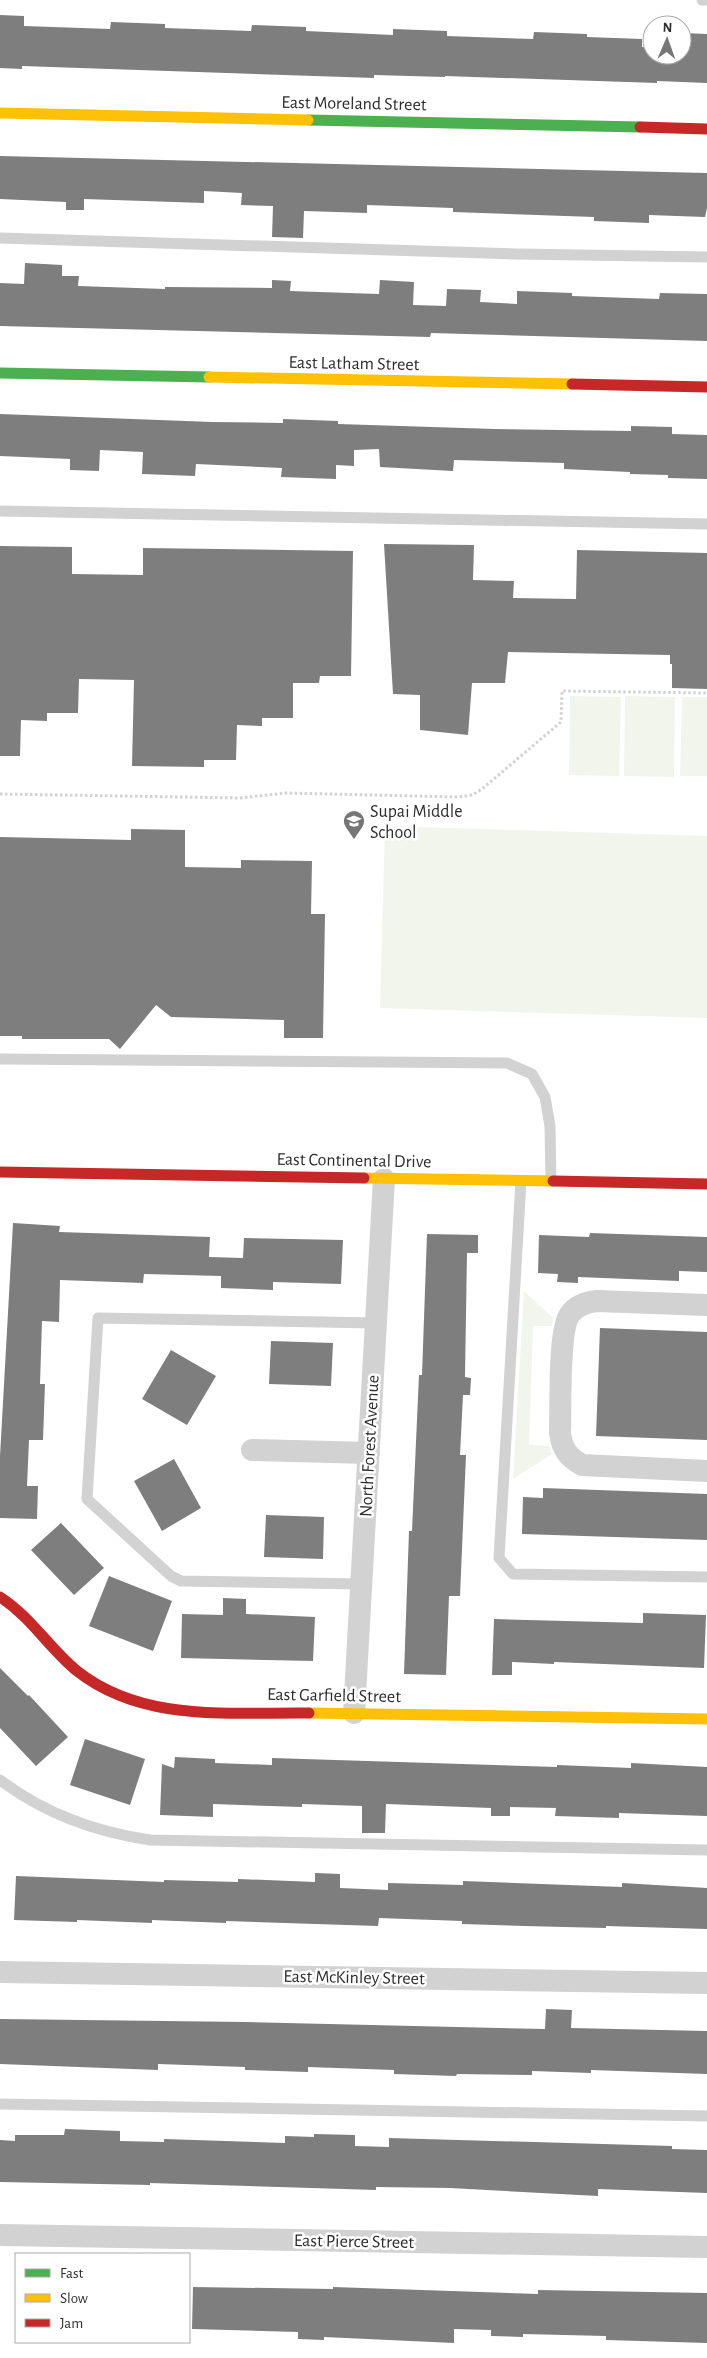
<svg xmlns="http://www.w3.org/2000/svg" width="707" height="2358" viewBox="0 0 707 2358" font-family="'Alegreya Sans',sans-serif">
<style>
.green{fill:#f1f5eb}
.building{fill:#7e7e7e}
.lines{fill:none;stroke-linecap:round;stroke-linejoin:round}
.path{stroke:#d2d2d2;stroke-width:3;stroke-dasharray:2.5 2.5;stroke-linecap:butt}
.lane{stroke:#d2d2d2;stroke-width:11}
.street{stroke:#d2d2d2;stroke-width:22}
.fast{stroke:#4caf50;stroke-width:11}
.slow{stroke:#ffc107;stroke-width:11}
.jam{stroke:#c62828;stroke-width:11}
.labels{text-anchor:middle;stroke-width:5;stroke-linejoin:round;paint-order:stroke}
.street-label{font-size:18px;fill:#2d2d2d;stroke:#fff}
.poi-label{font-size:18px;fill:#2d2d2d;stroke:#fff;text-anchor:start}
</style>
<rect width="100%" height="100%" fill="#fff"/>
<!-- green -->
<path class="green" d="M 570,696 L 621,697 L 619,776 L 569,775 Z
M 625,696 L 675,697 L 674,777 L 624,776 Z
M 682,697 L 707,697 L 707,776 L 680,776 Z
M 385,826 L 707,836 L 707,1018 L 380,1008 Z
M 524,1291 L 553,1318 L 552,1326 L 533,1326 L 529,1445 L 549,1446 L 552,1454 L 513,1479 Z"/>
<!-- building -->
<path class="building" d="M 0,15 L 24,16 L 24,26 L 110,29 L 111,22 L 165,24 L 165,28 L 251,31 L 252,25 L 306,27 L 306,31 L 393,35 L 393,29 L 447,31 L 447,36 L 533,39 L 534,32 L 587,34 L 587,37 L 642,39 L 642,47 L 652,48 L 652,55 L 682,55 L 682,33 L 707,34 L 707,83 L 657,81 L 657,83 L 445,76 L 445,77 L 374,75 L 374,78 L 22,66 L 22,69 L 0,68 Z
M 0,156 L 707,173 L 707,208 L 705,217 L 649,215 L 649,223 L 594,221 L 594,217 L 453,212 L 453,208 L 367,205 L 367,213 L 304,211 L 303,238 L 272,237 L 273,206 L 241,205 L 242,193 L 204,191 L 204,203 L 84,199 L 84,210 L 66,210 L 66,202 L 0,199 Z
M 25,263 L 62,265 L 62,276 L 79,276 L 78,286 L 165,289 L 165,287 L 272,288 L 272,280 L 291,281 L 290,291 L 379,294 L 380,280 L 414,282 L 413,305 L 446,306 L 447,289 L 481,290 L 480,302 L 517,304 L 517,291 L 572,293 L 572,296 L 659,299 L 660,293 L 707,294 L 707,341 L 431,333 L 430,337 L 0,326 L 0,283 L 24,284 Z
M 0,414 L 212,422 L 283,423 L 283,419 L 338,421 L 338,424 L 495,429 L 631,431 L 631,426 L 672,427 L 672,434 L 707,435 L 707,479 L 668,478 L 668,475 L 630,474 L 630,472 L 564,469 L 564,463 L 454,460 L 453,471 L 380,467 L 379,449 L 354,450 L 354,466 L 336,465 L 336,479 L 281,477 L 282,468 L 196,464 L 195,476 L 142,474 L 143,452 L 100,450 L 99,471 L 70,470 L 70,459 L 0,456 Z
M 384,544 L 474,545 L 473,580 L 514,581 L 513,598 L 576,599 L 577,550 L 707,553 L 707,689 L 672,688 L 672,664 L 670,664 L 670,655 L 508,652 L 505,683 L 472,683 L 468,735 L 420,730 L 420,695 L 393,694 Z
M 0,546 L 72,547 L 72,574 L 143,575 L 143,548 L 353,551 L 351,676 L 320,676 L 319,683 L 293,683 L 293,718 L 262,718 L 262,726 L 237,725 L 236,760 L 204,760 L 204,767 L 132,766 L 134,680 L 79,679 L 78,713 L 47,713 L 47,721 L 21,720 L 20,756 L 0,756 Z
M 131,829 L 185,830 L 185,867 L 241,868 L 241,860 L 312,861 L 311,914 L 325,914 L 323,1038 L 284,1038 L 284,1020 L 171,1017 L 156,1005 L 120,1049 L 109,1039 L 22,1039 L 22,1036 L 0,1036 L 0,837 L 131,840 Z
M 13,1223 L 60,1226 L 59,1232 L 210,1237 L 209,1257 L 243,1258 L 244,1238 L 343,1240 L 341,1284 L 273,1282 L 273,1290 L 221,1288 L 221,1276 L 144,1274 L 143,1283 L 60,1280 L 59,1322 L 42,1321 L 40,1384 L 45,1384 L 43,1440 L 29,1440 L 27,1486 L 38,1486 L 37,1519 L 0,1518 L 0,1456 Z
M 590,1233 L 707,1237 L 707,1272 L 679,1271 L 679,1281 L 578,1277 L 578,1283 L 557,1282 L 558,1274 L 538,1273 L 539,1235 L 589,1237 Z
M 427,1234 L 478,1235 L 478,1253 L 467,1253 L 465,1377 L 471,1378 L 470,1395 L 463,1395 L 460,1455 L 466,1455 L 460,1596 L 449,1596 L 446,1675 L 404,1674 L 409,1531 L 412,1531 L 419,1375 L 422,1375 Z
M 600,1328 L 707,1332 L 707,1440 L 596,1436 Z
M 271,1341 L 333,1343 L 331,1386 L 269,1384 Z
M 171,1350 L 216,1376 L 187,1425 L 142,1399 Z
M 174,1459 L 201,1508 L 162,1531 L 134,1481 Z
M 543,1488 L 707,1494 L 707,1540 L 522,1534 L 523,1497 L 543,1498 Z
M 266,1515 L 324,1517 L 323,1559 L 264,1557 Z
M 61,1523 L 104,1568 L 74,1595 L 31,1550 Z
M 109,1576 L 172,1601 L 153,1651 L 89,1626 Z
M 223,1598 L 246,1599 L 246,1614 L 315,1617 L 313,1661 L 181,1658 L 182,1614 L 223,1615 Z
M 643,1613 L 706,1615 L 704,1668 L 554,1662 L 554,1664 L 512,1662 L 512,1675 L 492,1675 L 494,1619 L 643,1623 Z
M 0,1668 L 28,1696 L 29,1695 L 68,1737 L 36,1766 L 0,1728 Z
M 85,1739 L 145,1759 L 130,1805 L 70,1785 Z
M 175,1757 L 215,1759 L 215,1763 L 272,1765 L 272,1758 L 557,1767 L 557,1765 L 631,1768 L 631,1763 L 707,1767 L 707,1816 L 619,1813 L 619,1818 L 555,1816 L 556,1808 L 510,1807 L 510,1816 L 491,1816 L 491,1808 L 386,1804 L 385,1833 L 362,1833 L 362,1806 L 302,1804 L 302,1807 L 213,1804 L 213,1817 L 160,1815 L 162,1764 L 174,1768 Z
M 315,1873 L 340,1874 L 340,1888 L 388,1890 L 388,1883 L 463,1885 L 463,1881 L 622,1887 L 622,1883 L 707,1888 L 707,1929 L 606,1926 L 606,1928 L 524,1926 L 462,1924 L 462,1921 L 379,1918 L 378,1926 L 226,1921 L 226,1923 L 152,1920 L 152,1923 L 77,1920 L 77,1922 L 14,1920 L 16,1876 L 164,1882 L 164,1880 L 238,1882 L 238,1879 L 315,1882 Z
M 546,2009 L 572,2010 L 571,2028 L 707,2031 L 707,2074 L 591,2070 L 591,2073 L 532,2071 L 532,2075 L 457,2074 L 456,2076 L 394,2074 L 394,2070 L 308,2067 L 308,2072 L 245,2070 L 245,2067 L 158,2064 L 158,2070 L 0,2064 L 0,2019 L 246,2022 L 545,2029 Z
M 65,2129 L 120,2131 L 120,2141 L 164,2142 L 164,2139 L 285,2143 L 285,2136 L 314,2137 L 314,2134 L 355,2135 L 355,2146 L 389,2147 L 389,2138 L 672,2146 L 672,2149 L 707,2150 L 707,2193 L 598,2189 L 598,2196 L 450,2188 L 376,2187 L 376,2190 L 150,2183 L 150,2185 L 0,2182 L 0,2140 L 15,2141 L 15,2135 L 64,2135 Z
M 193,2287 L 333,2289 L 333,2287 L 538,2294 L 538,2290 L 707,2293 L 707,2343 L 606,2340 L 606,2336 L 523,2334 L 523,2337 L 491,2336 L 491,2330 L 454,2329 L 454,2343 L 324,2337 L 324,2340 L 298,2339 L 298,2332 L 192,2329 Z"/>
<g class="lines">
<!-- path -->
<path class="path" d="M 0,794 L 240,798 L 286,793 L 458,797 L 472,795 L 482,789 L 561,722 L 562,691 L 707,693"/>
<!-- lane -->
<path class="lane" d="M 702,0 L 707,0
M 0,238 L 518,254 L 707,257
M 0,511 L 707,524
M 0,1059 L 507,1063 L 532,1074 L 545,1097 L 550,1126 L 551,1181
M 521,1181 L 499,1558 L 513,1574 L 707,1577
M 361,1584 L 181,1581 L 171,1576 L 87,1499 L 98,1318 L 376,1323
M 0,1780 C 45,1814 95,1832 150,1840 L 707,1850
M 0,2104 L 707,2116"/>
<!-- street -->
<path class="street" d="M 707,1305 L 597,1301 C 587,1302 577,1305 570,1314 C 558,1330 561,1409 560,1433 C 562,1449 568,1457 582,1465 L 707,1471
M 252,1450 L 369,1453
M 354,1713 L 384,1179
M 0,1972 L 707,1983
M 0,2235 L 707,2247"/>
<!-- fast -->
<path class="fast" d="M 308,120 L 640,127
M 0,373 L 209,377"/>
<!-- slow -->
<path class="slow" d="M 0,113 L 308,120
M 209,377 L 572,384
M 364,1178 L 553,1181
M 309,1713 L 707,1719"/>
<!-- jam -->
<path class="jam" d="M 640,127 L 707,129
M 572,384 L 707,387
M 0,1172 L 364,1178
M 553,1181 L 707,1184
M 0,1597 C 31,1617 49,1648 77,1671 C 143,1723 230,1712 309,1713"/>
</g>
<!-- icons -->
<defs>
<g id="school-pin" transform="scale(1.125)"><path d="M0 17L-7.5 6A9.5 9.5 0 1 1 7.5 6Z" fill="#767676" stroke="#fff"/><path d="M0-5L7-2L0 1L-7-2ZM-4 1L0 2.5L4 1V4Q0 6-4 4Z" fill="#fff"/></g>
</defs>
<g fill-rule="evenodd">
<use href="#school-pin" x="354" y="821"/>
</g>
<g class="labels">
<!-- street labels -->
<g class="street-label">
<text transform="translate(354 103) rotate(1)" y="6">East Moreland Street</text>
<text transform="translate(354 363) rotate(1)" y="6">East Latham Street</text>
<text transform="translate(354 1160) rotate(1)" y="6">East Continental Drive</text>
<text transform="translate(369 1446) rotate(-87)" y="6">North Forest Avenue</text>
<text transform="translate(334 1695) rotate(1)" y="6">East Garfield Street</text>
<text transform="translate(354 1977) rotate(1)" y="6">East McKinley Street</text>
<text transform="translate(354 2241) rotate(1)" y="6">East Pierce Street</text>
</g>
<!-- poi labels -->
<g class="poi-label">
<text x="370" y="817">Supai Middle<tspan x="370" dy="21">School</tspan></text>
</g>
</g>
<!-- legend -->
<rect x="15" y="2253" width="175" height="90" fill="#ffffff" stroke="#ababab"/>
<rect x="25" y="2269" width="25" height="8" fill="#4caf50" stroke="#ababab"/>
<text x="60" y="2278" font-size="15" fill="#2d2d2d">Fast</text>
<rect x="25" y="2294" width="25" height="8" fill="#ffc107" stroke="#ababab"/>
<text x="60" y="2303" font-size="15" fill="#2d2d2d">Slow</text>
<rect x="25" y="2319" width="25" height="8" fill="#c62828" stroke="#ababab"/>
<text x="60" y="2328" font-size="15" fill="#2d2d2d">Jam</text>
<!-- north arrow -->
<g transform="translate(667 40) rotate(2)"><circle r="24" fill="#ffffff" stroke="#ababab"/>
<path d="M0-4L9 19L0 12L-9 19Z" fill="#767676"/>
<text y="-8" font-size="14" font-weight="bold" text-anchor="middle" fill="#2d2d2d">N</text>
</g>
</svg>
